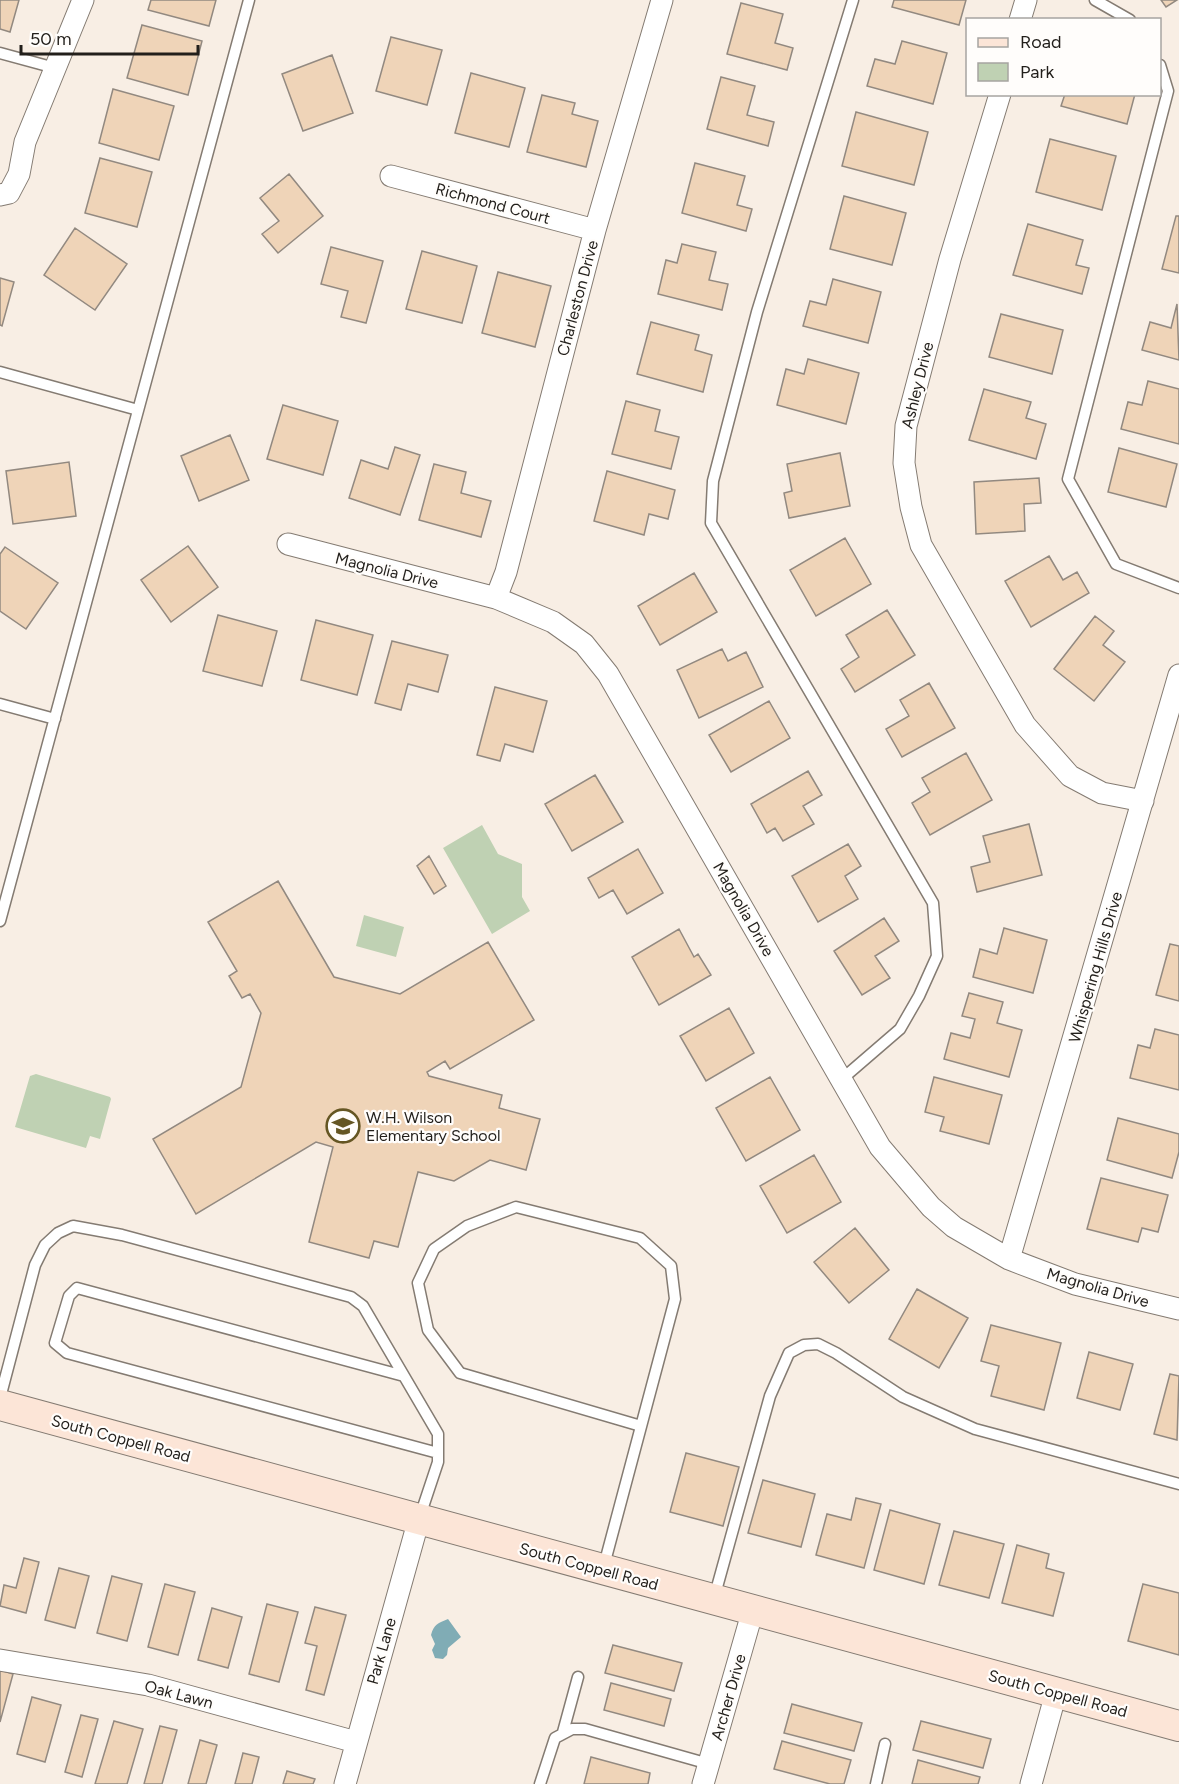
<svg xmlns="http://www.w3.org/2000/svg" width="1179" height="1784" viewBox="0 0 1179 1784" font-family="Figtree,sans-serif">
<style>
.green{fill:#bfd1b3}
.water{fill:#80acb5}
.building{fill:#efd4b8;stroke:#928980;stroke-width:1.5}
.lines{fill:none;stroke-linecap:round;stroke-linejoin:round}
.lane-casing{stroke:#847b72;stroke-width:13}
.street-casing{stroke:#847b72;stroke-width:23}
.secondary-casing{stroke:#847b72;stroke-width:32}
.lane{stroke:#fff;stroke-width:10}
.street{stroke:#fff;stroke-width:21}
.secondary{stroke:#fce5d7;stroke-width:30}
.labels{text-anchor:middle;stroke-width:4.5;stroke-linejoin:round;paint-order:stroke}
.street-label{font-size:16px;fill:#221f1b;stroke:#fffdfb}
.poi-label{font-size:16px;fill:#221f1b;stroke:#fffdfb;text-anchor:start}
</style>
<rect width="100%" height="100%" fill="#f8eee4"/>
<!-- green -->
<path class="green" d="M 482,825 L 498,854 L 522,864 L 522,897 L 530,911 L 492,934 L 443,848 Z
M 364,915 L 404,927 L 396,957 L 356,946 Z
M 36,1074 L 110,1097 L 111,1099 L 100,1139 L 90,1136 L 86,1148 L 15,1127 L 30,1076 Z"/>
<!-- water -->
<path class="water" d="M 448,1619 L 461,1637 L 448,1648 L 447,1655 L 443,1659 L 435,1658 L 432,1650 L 435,1644 L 431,1635 C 434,1624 438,1623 448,1619 Z"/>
<!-- building -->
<path class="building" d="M 0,0 L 19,0 L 10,32 L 0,29 Z
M 151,0 L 216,0 L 209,26 L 148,10 Z
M 894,0 L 966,0 L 959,25 L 892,7 Z
M 1161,0 L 1177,0 L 1166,7 Z
M 741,3 L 783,14 L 775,43 L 793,48 L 787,70 L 727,54 Z
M 142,25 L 202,41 L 188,95 L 127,78 Z
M 391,37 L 442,50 L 427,105 L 376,91 Z
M 902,41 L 947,53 L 933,104 L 867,86 L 875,59 L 895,64 Z
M 332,55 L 353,113 L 303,131 L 282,74 Z
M 471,73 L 525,88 L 509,147 L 455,133 Z
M 721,77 L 755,86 L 747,115 L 774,122 L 768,146 L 707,129 Z
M 113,89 L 174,106 L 159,160 L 99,143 Z
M 1065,94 L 1135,94 L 1127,124 L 1061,106 Z
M 542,95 L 575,103 L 572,114 L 598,121 L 586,167 L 527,152 Z
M 856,112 L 928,132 L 914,185 L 842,166 Z
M 1050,139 L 1116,156 L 1102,210 L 1036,192 Z
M 100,158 L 152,172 L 137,227 L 85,213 Z
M 695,163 L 745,176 L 737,205 L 752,209 L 746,231 L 682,213 Z
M 289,174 L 323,216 L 278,253 L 262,234 L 279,221 L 260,198 Z
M 844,196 L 906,213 L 892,265 L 830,249 Z
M 1176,216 L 1179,216 L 1179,273 L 1162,269 Z
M 1028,224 L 1083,240 L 1076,265 L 1089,268 L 1082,294 L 1013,275 Z
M 75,228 L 127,264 L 95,310 L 44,275 Z
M 682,244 L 716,252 L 709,280 L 728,284 L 722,310 L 658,294 L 666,260 L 677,263 Z
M 331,247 L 383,261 L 366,323 L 341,317 L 348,291 L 321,284 Z
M 422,251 L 477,266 L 462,323 L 406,309 Z
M 498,272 L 551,286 L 535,347 L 482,333 Z
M 0,278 L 14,282 L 2,326 L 0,325 Z
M 833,279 L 881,292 L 868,343 L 803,326 L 810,301 L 826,305 Z
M 1177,304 L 1179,360 L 1142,350 L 1150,322 L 1171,328 Z
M 1001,314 L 1063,330 L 1052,374 L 989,357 Z
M 651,322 L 699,335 L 695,350 L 712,355 L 703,392 L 637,374 Z
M 808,359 L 859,373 L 846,424 L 777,405 L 786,369 L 804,374 Z
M 1148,381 L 1179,389 L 1179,444 L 1121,429 L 1128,402 L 1142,405 Z
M 984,389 L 1031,402 L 1026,418 L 1046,424 L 1036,459 L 969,440 Z
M 626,401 L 660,410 L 655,431 L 679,437 L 671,469 L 612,454 Z
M 283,405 L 338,421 L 323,475 L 267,459 Z
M 230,435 L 249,480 L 199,501 L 181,456 Z
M 395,447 L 420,455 L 400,515 L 349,498 L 361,460 L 388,469 Z
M 1119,448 L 1177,464 L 1166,507 L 1108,492 Z
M 840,453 L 850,506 L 789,518 L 784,493 L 792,491 L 787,464 Z
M 69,462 L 76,516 L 13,524 L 6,471 Z
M 434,464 L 466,472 L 461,493 L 491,501 L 481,537 L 419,520 Z
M 607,471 L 675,490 L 668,519 L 649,514 L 644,535 L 594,521 Z
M 1039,478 L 1041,503 L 1024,504 L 1025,531 L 976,534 L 974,482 Z
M 845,538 L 871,584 L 816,616 L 790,570 Z
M 188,546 L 218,587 L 171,622 L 141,580 Z
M 5,547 L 58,583 L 26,629 L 0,611 L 0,554 Z
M 1049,556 L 1063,580 L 1077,572 L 1089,593 L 1031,627 L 1005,581 Z
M 694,573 L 717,612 L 660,645 L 638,606 Z
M 887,610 L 915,655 L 855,692 L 841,669 L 859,657 L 846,635 Z
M 218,615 L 277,631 L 262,686 L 203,671 Z
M 1095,616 L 1114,631 L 1103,645 L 1125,662 L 1094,701 L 1054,669 Z
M 316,620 L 373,635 L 357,695 L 301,680 Z
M 392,641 L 448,655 L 438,692 L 408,684 L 401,710 L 375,703 Z
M 722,649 L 728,661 L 746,652 L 763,687 L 699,718 L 677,670 Z
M 929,683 L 955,728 L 902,757 L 886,729 L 909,716 L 900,700 Z
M 495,687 L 547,701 L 533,752 L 505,744 L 500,761 L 477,755 Z
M 769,701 L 790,738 L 731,772 L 709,735 Z
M 966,753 L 992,800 L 930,835 L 912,803 L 930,792 L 922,778 Z
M 808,771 L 822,795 L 803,806 L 814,824 L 783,841 L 775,828 L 767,833 L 751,804 Z
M 595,775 L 623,822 L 572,851 L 545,804 Z
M 1029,824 L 1042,875 L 977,892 L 971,867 L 990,862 L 983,836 Z
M 848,844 L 861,866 L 845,876 L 858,899 L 818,922 L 792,876 Z
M 638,849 L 663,893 L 627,914 L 613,890 L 599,898 L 588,878 Z
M 429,856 L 446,886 L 434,894 L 417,866 Z
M 278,881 L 334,977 L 400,994 L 488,942 L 534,1020 L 450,1069 L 445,1061 L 427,1072 L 429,1076 L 502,1095 L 499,1108 L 540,1119 L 526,1170 L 490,1160 L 454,1181 L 418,1172 L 398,1247 L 374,1241 L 369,1258 L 309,1242 L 333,1147 L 316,1142 L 196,1214 L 153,1139 L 241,1087 L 261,1013 L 250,994 L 242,998 L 229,976 L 237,971 L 208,922 Z
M 884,918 L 899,941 L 875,956 L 890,978 L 862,995 L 834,951 Z
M 1004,928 L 1047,940 L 1033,993 L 973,977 L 980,949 L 997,954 Z
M 679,929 L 694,957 L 698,954 L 711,975 L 659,1005 L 632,957 Z
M 1170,944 L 1179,946 L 1179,1001 L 1156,995 Z
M 969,993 L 1003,1002 L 997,1023 L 1022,1030 L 1009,1077 L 944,1059 L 951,1033 L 970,1038 L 975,1019 L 962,1016 Z
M 729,1008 L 754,1053 L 706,1081 L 680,1036 Z
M 1155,1029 L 1179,1035 L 1179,1090 L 1130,1078 L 1138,1045 L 1150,1048 Z
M 770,1077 L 800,1130 L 746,1161 L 716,1108 Z
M 934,1077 L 1002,1095 L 989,1144 L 940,1131 L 944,1117 L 925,1112 Z
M 1118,1118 L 1179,1134 L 1179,1152 L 1172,1178 L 1107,1160 Z
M 814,1155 L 841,1202 L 787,1233 L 760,1186 Z
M 1101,1178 L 1168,1195 L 1158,1232 L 1142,1228 L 1138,1242 L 1087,1229 Z
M 855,1228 L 889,1270 L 849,1303 L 814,1262 Z
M 917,1289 L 968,1318 L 939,1368 L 889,1339 Z
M 991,1325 L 1061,1343 L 1044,1410 L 991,1396 L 999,1366 L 981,1361 Z
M 1089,1352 L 1133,1364 L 1120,1410 L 1077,1398 Z
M 1170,1374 L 1179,1376 L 1177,1440 L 1154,1434 Z
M 686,1453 L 739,1467 L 723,1526 L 670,1512 Z
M 763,1480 L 815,1494 L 801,1547 L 748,1533 Z
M 856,1498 L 881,1504 L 864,1568 L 816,1555 L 827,1514 L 851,1520 Z
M 890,1510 L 940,1524 L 924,1584 L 874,1570 Z
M 954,1531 L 1004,1544 L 989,1598 L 939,1585 Z
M 1017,1545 L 1049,1554 L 1046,1568 L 1064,1573 L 1053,1616 L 1002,1603 Z
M 24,1558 L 39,1562 L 26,1613 L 0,1606 L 4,1585 L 16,1588 Z
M 59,1568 L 89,1576 L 75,1628 L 45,1620 Z
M 112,1576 L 142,1584 L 127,1641 L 97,1633 Z
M 165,1584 L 195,1592 L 178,1655 L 148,1647 Z
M 1143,1584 L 1179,1593 L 1179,1655 L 1128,1641 Z
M 267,1604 L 298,1612 L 279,1682 L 249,1674 Z
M 315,1607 L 346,1615 L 324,1695 L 306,1690 L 317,1646 L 305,1643 Z
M 212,1608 L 242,1617 L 228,1668 L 198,1660 Z
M 613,1645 L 682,1663 L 674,1691 L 605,1673 Z
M 0,1670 L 13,1674 L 0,1722 Z
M 611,1683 L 671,1699 L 664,1726 L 604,1710 Z
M 32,1697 L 61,1705 L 45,1762 L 17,1754 Z
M 792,1704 L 862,1723 L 854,1751 L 784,1733 Z
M 81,1715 L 98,1719 L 82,1777 L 65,1772 Z
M 114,1721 L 143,1729 L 127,1784 L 95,1784 Z
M 921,1721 L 991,1739 L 983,1768 L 913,1750 Z
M 160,1726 L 177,1730 L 162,1784 L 144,1784 Z
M 200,1740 L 217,1745 L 206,1784 L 188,1784 Z
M 782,1741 L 851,1760 L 844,1784 L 830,1784 L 774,1769 Z
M 243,1753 L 259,1757 L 252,1784 L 235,1784 Z
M 591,1757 L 650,1773 L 648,1784 L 584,1784 Z
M 918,1760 L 980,1777 L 978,1784 L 912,1784 Z
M 287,1771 L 315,1779 L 313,1784 L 283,1784 Z"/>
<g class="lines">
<!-- lane casing -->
<g class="lane-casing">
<path id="lane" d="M 1095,0 L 1130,20
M 0,53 L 55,68
M 1160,65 L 1168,91 L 1068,479 L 1116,564 L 1179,588
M 0,372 L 138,410
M 0,704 L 55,719
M 0,921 L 249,0
M 842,1079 L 900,1029 L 919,996 L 937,956 L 933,903 L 711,523 L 713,481 L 757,312 L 853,0
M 404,1376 L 77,1288 L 69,1296 L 55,1343 L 67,1353 L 438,1453
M 0,1398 L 35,1265 L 45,1245 L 58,1233 L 73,1226 L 122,1235 L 351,1297 L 363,1306 L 438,1434 L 438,1462 L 420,1516
M 603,1569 L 675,1299 L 671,1266 L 640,1238 L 516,1207 L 467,1226 L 434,1249 L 418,1283 L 428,1330 L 460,1373 L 641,1426
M 714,1598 L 770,1396 L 789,1353 L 804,1345 L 818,1344 L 836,1353 L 903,1397 L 975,1429 L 1179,1484
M 563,1732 L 578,1677
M 540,1784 L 555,1738 L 572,1729 L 585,1729 L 709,1764
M 876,1784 L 885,1744"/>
</g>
<!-- street casing -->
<g class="street-casing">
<path id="street" d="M 1020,20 L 1026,0
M 1000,94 L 950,259 L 906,426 L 904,463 L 911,507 L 921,545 L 1025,725 L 1070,776 L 1102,793 L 1143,801
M 391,176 L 595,230
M 0,195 L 9,193 L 19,174 L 25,142 L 83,0
M 288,544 L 496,598 L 553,622 L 584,644 L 608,674 L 880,1147 L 931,1207 L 954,1227 L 1009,1259 L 1075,1284 L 1179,1309
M 496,598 L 506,572 L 595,230 L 662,0
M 1009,1259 L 1179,675
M 0,1660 L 148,1685 L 356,1742
M 345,1784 L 419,1519
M 703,1784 L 753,1610
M 1031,1784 L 1056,1693"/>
</g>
<!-- secondary casing -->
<g class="secondary-casing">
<path id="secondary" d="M 0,1405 L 1179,1726"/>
</g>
<!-- lane -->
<use href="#lane" class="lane"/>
<!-- street -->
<use href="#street" class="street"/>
<!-- secondary -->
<use href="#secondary" class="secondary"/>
</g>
<!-- icons -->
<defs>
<g id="school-ring" transform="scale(1.725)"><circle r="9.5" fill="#fffdfb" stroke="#655623" stroke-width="1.5"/><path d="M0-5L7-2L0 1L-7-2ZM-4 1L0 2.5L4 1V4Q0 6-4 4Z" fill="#655623"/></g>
</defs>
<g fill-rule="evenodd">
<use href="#school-ring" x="343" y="1126"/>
</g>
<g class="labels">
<!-- street labels -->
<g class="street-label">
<text transform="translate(493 203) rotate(15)" y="6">Richmond Court</text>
<text transform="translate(577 298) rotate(-75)" y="6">Charleston Drive</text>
<text transform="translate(917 385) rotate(-76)" y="6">Ashley Drive</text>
<text transform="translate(387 570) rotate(14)" y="6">Magnolia Drive</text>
<text transform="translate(744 909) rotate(60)" y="6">Magnolia Drive</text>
<text transform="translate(1095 967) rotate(-74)" y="6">Whispering Hills Drive</text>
<text transform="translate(1098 1287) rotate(16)" y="6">Magnolia Drive</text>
<text transform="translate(121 1438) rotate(15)" y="6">South Coppell Road</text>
<text transform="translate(589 1566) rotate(15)" y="6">South Coppell Road</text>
<text transform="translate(381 1651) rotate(-74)" y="6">Park Lane</text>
<text transform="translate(1058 1693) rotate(15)" y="6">South Coppell Road</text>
<text transform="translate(179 1694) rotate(15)" y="6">Oak Lawn</text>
<text transform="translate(728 1697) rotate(-74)" y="6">Archer Drive</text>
</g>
<!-- poi labels -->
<g class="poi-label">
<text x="366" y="1123">W.H. Wilson<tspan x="366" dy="18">Elementary School</tspan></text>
</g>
</g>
<!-- legend -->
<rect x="966" y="18" width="195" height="78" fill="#fffdfb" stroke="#a7a4a1" stroke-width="1.5"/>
<rect x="978" y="38" width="30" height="9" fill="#fce5d7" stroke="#a7a4a1" stroke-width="1.5"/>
<text x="1020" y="48" font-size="18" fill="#221f1b">Road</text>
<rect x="978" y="63" width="30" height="18" fill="#bfd1b3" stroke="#a7a4a1" stroke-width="1.5"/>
<text x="1020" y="78" font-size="18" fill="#221f1b">Park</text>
<!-- scale -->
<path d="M21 45v9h177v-9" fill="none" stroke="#221f1b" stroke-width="3"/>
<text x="30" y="45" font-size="18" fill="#221f1b" stroke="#fffdfb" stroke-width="4.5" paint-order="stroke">50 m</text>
</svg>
